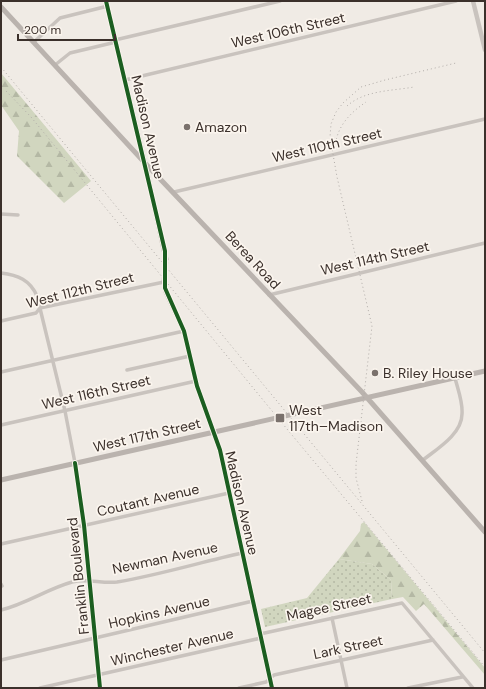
<svg xmlns="http://www.w3.org/2000/svg" width="486" height="689" viewBox="0 0 486 689" font-family="'DM Sans',sans-serif">
<style>
.grass{fill:url(#grass-dots)}
.forest{fill:url(#forest-firs)}
.lines{fill:none;stroke-linecap:round;stroke-linejoin:round}
.secondary-tunnel{stroke:#ccc6c0;stroke-width:5;stroke-dasharray:5 2.5;stroke-linecap:butt}
.minor{stroke:#c9c3be;stroke-width:3.5}
.tertiary{stroke:#c9c3be;stroke-width:4.5}
.secondary{stroke:#bab3ae;stroke-width:5}
.rail{stroke:#b1aca8;stroke-width:1;stroke-dasharray:1 3;stroke-linecap:butt}
.cycleway-casing{stroke:#fbf5ee;stroke-width:6}
.cycleway{stroke:#1b5e20;stroke-width:4}
.poi-dot{fill:#7a716c;stroke:#fbf5ee;stroke-width:1.5}
.labels{text-anchor:middle;stroke-width:3.5;stroke-linejoin:round;paint-order:stroke}
.street-label{font-size:14px;fill:#3b302b;stroke:#fbf5ee}
.poi-label{font-size:14px;fill:#3b302b;stroke:#fbf5ee;text-anchor:start}
</style>
<defs>
<pattern id="grass-dots" width="8" height="8" patternUnits="userSpaceOnUse"><rect width="8" height="8" fill="#d1d6bf"/><path d="M2 2h.1M6 6h.1" fill="none" stroke="#b4b8a4" stroke-width="1.8" stroke-linecap="round"/></pattern>
<pattern id="forest-firs" width="22" height="20" patternUnits="userSpaceOnUse"><rect width="22" height="20" fill="#d1d6bf"/><path d="M5 1l3.5 6h-7zM16 11l3.5 6h-7z" fill="#b4b8a4"/></pattern>
</defs>
<rect width="100%" height="100%" fill="#f0ebe5"/>
<!-- grass -->
<path class="grass" d="M 339,559 L 372,564 L 391,580 L 392,599 L 265,627 L 261,609 L 307,598 Z"/>
<!-- forest -->
<path class="forest" d="M 1,73 L 91,181 L 64,203 L 17,156 L 19,131 L 1,105 Z
M 364,522 L 485,668 L 485,675 L 424,604 L 416,611 L 403,597 L 392,599 L 391,580 L 372,564 L 339,559 L 360,531 L 361,524 Z"/>
<g class="lines">
<!-- secondary-tunnel -->
<path class="secondary-tunnel" d="M 164,282 L 166,259"/>
<!-- minor -->
<path class="minor" d="M 115,40 L 280,1
M 34,42 L 60,18 L 108,6
M 55,65 L 70,53 L 116,42
M 125,80 L 456,1
M 174,192 L 485,119
M 1,214 L 18,215
M 1,273 C 18,275 30,280 37,296 L 65,411 L 75,463
M 269,295 L 485,243
M 1,321 L 36,313 L 40,308 L 164,282
M 127,370 L 190,356
M 1,372 L 184,331
M 1,425 L 196,381
M 423,460 C 437,449 462,434 462,414 C 463,402 458,390 455,378
M 1,544 L 229,493
M 1,584 L 2,586
M 1,610 C 26,604 47,589 72,582 C 87,578 102,584 117,582 C 159,575 201,562 242,553
M 332,618 L 347,688
M 260,634 L 402,603 L 473,688
M 1,660 L 253,601
M 40,688 L 261,638
M 239,688 L 266,682 L 274,675 L 433,640
M 408,688 L 462,677"/>
<!-- tertiary -->
<path class="tertiary" d="M 106,1 L 145,163
M 473,1 L 485,50
M 75,463 L 84,525 L 100,688"/>
<!-- secondary -->
<path class="secondary" d="M 1,7 L 145,163 L 362,392 L 485,532
M 145,164 L 166,259
M 164,282 L 166,292 L 184,331 L 197,386 L 220,450 L 272,688
M 1,480 L 485,371"/>
<!-- rail -->
<path class="rail" d="M 1,67 L 485,653
M 6,91 L 31,117 L 277,417 L 485,667
M 347,106 C 365,90 392,91 414,87
M 335,147 C 337,126 350,113 366,102
M 362,501 L 356,478 L 356,464 L 372,326 L 337,177 L 330,137 L 331,124 L 336,112 L 343,103 L 361,87 L 385,80 L 456,63"/>
<!-- cycleway casing -->
<g class="cycleway-casing">
<path id="cycleway" d="M 106,1 L 165,251 L 165,288 L 184,331 L 197,386 L 220,450 L 272,688
M 75,463 L 84,525 L 100,688"/>
</g>
<!-- cycleway -->
<use href="#cycleway" class="cycleway"/>
</g>
<!-- markers -->
<g class="poi-dot">
<circle cx="187" cy="127" r="4"/>
<circle cx="375" cy="373" r="4"/>
<rect x="275" y="413" width="10" height="10" rx="2"/>
</g>
<g class="labels">
<!-- street labels -->
<g class="street-label">
<text transform="translate(288 30) rotate(-13)" y="5">West 106th Street</text>
<text transform="translate(148 127) rotate(77)" y="5">Madison Avenue</text>
<text transform="translate(327 145) rotate(-13)" y="5">West 110th Street</text>
<text transform="translate(375 258) rotate(-13)" y="5">West 114th Street</text>
<text transform="translate(253 260) rotate(47)" y="5">Berea Road</text>
<text transform="translate(80 290) rotate(-14)" y="5">West 112th Street</text>
<text transform="translate(96 392) rotate(-13)" y="5">West 116th Street</text>
<text transform="translate(147 435) rotate(-13)" y="5">West 117th Street</text>
<text transform="translate(148 500) rotate(-13)" y="5">Coutant Avenue</text>
<text transform="translate(242 503) rotate(77)" y="5">Madison Avenue</text>
<text transform="translate(165 558) rotate(-12)" y="5">Newman Avenue</text>
<text transform="translate(78 576) rotate(-96)" y="5">Franklin Boulevard</text>
<text transform="translate(329 607) rotate(-12)" y="5">Magee Street</text>
<text transform="translate(159 612) rotate(-13)" y="5">Hopkins Avenue</text>
<text transform="translate(172 647) rotate(-13)" y="5">Winchester Avenue</text>
<text transform="translate(348 647) rotate(-12)" y="5">Lark Street</text>
</g>
<!-- poi labels -->
<g class="poi-label">
<text x="195" y="132">Amazon</text>
<text x="383" y="378">B. Riley House</text>
<text x="289" y="415">West<tspan x="289" dy="16">117th–Madison</tspan></text>
</g>
</g>
<!-- border -->
<rect width="486" height="689" fill="none" stroke="#3b302b" stroke-width="4"/>
<!-- scale -->
<path d="M18 34v6h97v-6" fill="none" stroke="#3b302b" stroke-width="2"/>
<text x="24" y="34" font-size="12" fill="#3b302b" stroke="#fbf5ee" stroke-width="3" paint-order="stroke">200 m</text>
</svg>
